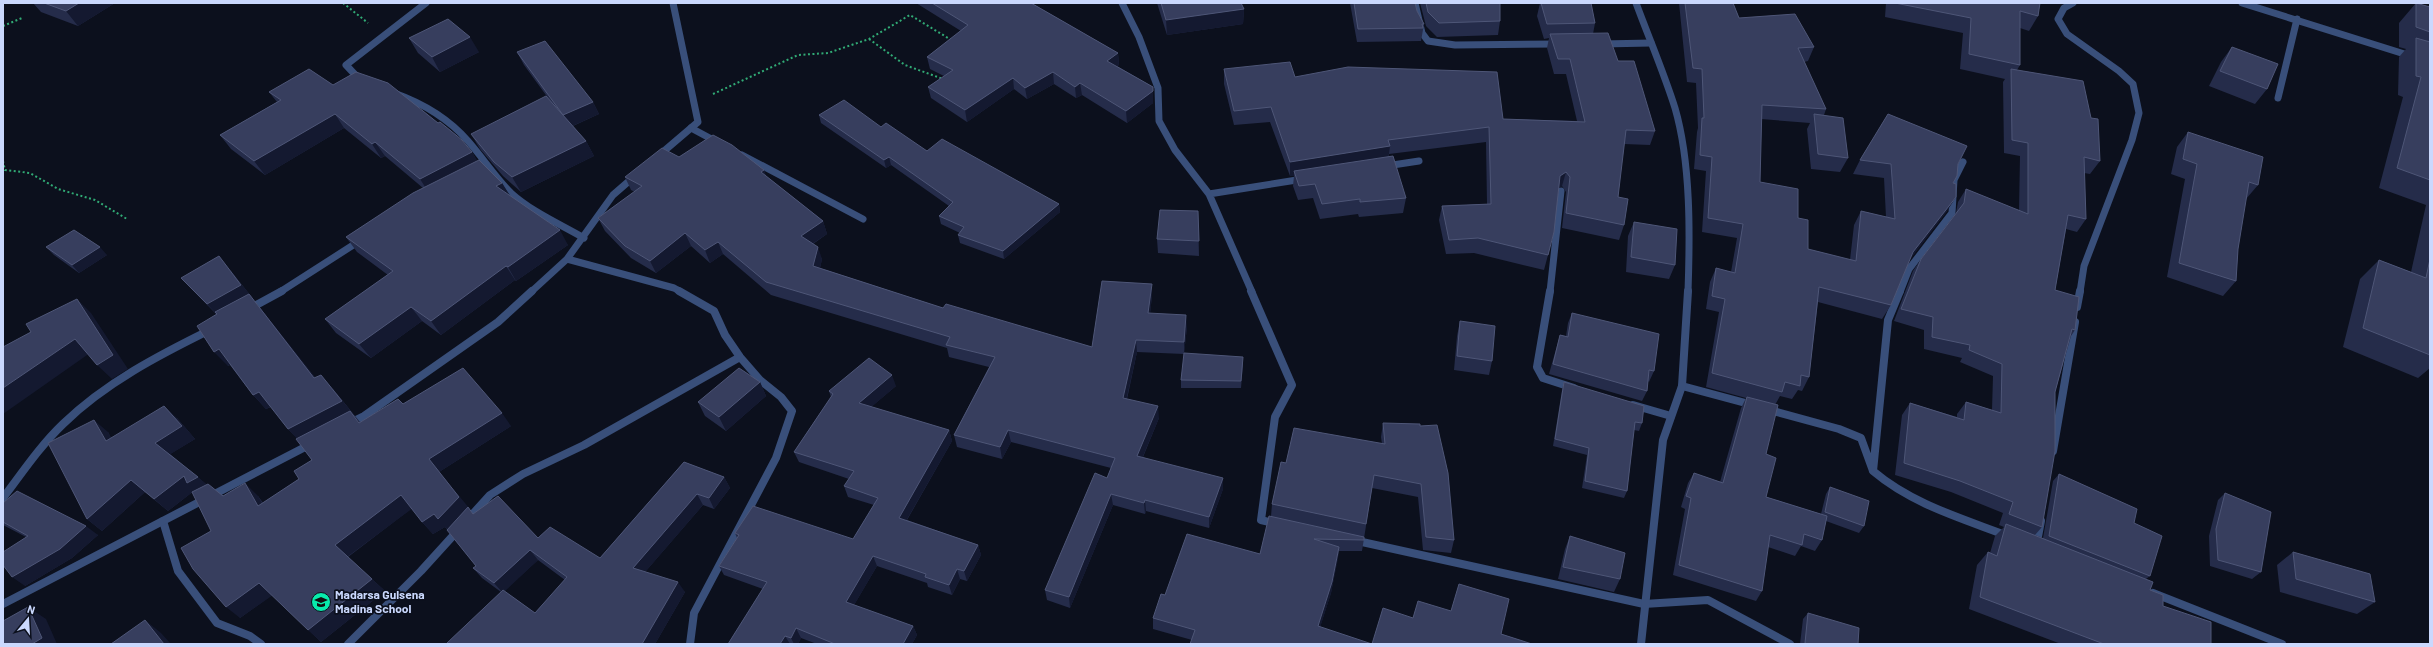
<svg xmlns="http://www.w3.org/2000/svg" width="2433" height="647" viewBox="0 0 2433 647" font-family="Barlow,sans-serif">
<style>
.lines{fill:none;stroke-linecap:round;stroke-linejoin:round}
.path{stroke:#31aa75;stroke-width:2;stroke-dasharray:2 2.5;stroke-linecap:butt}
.service-far1{stroke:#394f7a;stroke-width:7}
.service{stroke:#394f7a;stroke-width:8}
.minor-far1{stroke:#394f7a;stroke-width:7}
.minor{stroke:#394f7a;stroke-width:8}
.wall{fill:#252c4a;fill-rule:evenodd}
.shaded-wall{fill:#141930}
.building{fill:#373e5e;stroke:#4e5677}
.labels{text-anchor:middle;stroke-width:3.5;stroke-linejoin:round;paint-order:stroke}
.poi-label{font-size:12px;font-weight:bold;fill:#cad8fd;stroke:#0c101d;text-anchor:start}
</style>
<rect width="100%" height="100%" fill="#0c101d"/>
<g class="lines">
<!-- path -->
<path class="path" d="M 343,3 L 368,23
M 3,26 L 22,18
M 869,39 L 905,65 L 943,79
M 713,94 L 798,55 L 828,53 L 869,39 L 910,15 L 953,41
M 3,161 L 5,170 L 30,173 L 58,189 L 95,200 L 127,219"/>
<!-- service-far1 -->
<path class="service-far1" d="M 1122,3 L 1139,37 L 1158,88 L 1159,121 L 1175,150 L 1209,194 L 1252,292
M 1415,3 L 1422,33 L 1428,41 L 1455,45 L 1558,44
M 2073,3 L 2064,8 L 2058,19 L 2067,34 L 2119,71 L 2133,84 L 2139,113 L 2132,140 L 2084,266 L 2080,292
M 2242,3 L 2430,62
M 1602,44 L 1651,43
M 2278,98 L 2297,19
M 691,128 L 717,142
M 742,155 L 863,219
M 1386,166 L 1419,161
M 1209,194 L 1303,179
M 280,292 L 361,240
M 1550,292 L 1561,191
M 1900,292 L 1909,269 L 1952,213 L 1954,180 L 1963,162"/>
<!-- service -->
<path class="service" d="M 1251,291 L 1292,385 L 1275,417 L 1261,520 L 1277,524
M 1550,291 L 1537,367 L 1543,378 L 1574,388
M 2077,307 L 2080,291
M 249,309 L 282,291
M 1682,386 L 1753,405
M 1633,405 L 1671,416
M 1766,409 L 1839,429 L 1861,438 L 1873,471 L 1888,320 L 1900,291
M 2053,451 L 2075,322
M 1873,471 C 1912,504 1961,518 2008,536
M 3,498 C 22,473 40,446 63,424 C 105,383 159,355 212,329
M 163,521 L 178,571 L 217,623 L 250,636 L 261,644
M 1353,540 L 1644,604 L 1708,600 L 1790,644
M 2036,547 L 2041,521
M 2153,593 L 2282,644"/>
<!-- minor-far1 -->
<path class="minor-far1" d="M 1636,3 C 1649,38 1664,73 1675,108 C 1691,163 1690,235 1688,292
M 361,81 L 346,65 L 426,3
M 394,93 C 422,103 448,118 468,141 C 483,158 495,177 511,193 C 532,212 560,224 584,238
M 657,157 L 698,122 L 673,3
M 567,259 L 674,288 L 681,292
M 531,292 L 567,259 L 613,195 L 636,175"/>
<!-- minor -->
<path class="minor" d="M 679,291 L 714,311 L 725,335 L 740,357 L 760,380 L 781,397 L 792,411 L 776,458 L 694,613 L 690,644
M 348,424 L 364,416 L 498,322 L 532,291
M 3,604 L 311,444
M 348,644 L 421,571 L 490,495 L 523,474 L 584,445 L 740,357
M 1641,644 L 1663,440 L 1682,386 L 1688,291"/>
</g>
<!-- wall -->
<path class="wall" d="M 33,3 L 115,3 L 78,26 L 41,12 Z
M 916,3 L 1031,3 L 1118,53 L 1119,65 L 1117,66 L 1153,87 L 1153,103 L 1127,123 L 1082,95 L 1076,98 L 1054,84 L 1027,99 L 1014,89 L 967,122 L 931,98 L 928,87 L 944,76 L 930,69 L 927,57 L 961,31 Z
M 1157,3 L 1241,3 L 1244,9 L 1243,24 L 1167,35 Z
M 1350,3 L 1415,3 L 1417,11 L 1424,24 L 1421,41 L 1357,42 Z
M 1420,3 L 1500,3 L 1500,21 L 1498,35 L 1437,37 L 1426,26 Z
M 1540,3 L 1591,3 L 1595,23 L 1593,34 L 1618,61 L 1655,131 L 1650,145 L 1624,144 L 1618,197 L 1624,225 L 1619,240 L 1562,228 L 1566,192 L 1562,186 L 1559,188 L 1548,255 L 1544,270 L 1474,253 L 1446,254 L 1439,220 L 1442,206 L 1487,204 L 1486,142 L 1389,154 L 1389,156 L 1406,198 L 1403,213 L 1359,217 L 1358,214 L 1320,219 L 1313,198 L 1298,200 L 1293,186 L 1294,176 L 1290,176 L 1270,122 L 1234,125 L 1224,84 L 1224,69 L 1295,77 L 1503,119 L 1577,121 L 1566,74 L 1554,74 L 1547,48 L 1549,38 L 1544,39 L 1537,16 Z
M 1679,3 L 1733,3 L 1739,18 L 1814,47 L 1808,61 L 1804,62 L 1826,109 L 1824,115 L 1848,158 L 1840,172 L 1811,169 L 1807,129 L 1810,123 L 1761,119 L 1760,182 L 1798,218 L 1808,249 L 1850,260 L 1854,225 L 1861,211 L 1886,217 L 1884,178 L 1853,174 L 1860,160 L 1958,164 L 1947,211 L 1910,259 L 1891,305 L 1882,319 L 1818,302 L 1809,377 L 1802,391 L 1798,390 L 1792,399 L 1780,396 L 1775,405 L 1766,454 L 1766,497 L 1821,514 L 1826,494 L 1830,487 L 1864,526 L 1859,533 L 1826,521 L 1822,540 L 1815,551 L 1801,546 L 1795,556 L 1768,547 L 1762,591 L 1756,601 L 1673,575 L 1685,509 L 1681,507 L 1688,483 L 1694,473 L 1720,482 L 1741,408 L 1746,398 L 1706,387 L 1719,312 L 1706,309 L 1710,282 L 1716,268 L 1731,272 L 1737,238 L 1702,232 L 1706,171 L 1694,169 L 1697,132 L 1698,128 L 1696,83 L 1687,82 Z
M 1886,3 L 2040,3 L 2038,16 L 2029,31 L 2020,28 L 2020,65 L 2017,70 L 2100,161 L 2090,174 L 2084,173 L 2086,219 L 2077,232 L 2066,229 L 2055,290 L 2075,330 L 2071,336 L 2055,392 L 2042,527 L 2035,535 L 2043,538 L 2053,481 L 2059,474 L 2134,523 L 2150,576 L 2146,579 L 2150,590 L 2163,606 L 2211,644 L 2061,644 L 1969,609 L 1977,565 L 1988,552 L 1990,553 L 1995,536 L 2004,527 L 1999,525 L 2003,513 L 1951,492 L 1895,475 L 1902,415 L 1910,403 L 1957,417 L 1957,414 L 1966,402 L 1992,410 L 1993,376 L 1960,362 L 1962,358 L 1924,349 L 1924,330 L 1894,321 L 1913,271 L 1921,259 L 1956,213 L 1958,202 L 1966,189 L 2019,211 L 2020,156 L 2004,153 L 2003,82 L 2005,79 L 1960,69 L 1963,33 L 1885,17 Z
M 2416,3 L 2430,7 L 2430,368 L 2418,378 L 2343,347 L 2360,279 L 2379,260 L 2411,272 L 2426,205 L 2379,188 L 2403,97 L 2398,95 L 2399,57 L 2406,49 L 2399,47 L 2399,23 Z
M 409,38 L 479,52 L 440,72 L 418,53 Z
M 2232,47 L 2267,89 L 2255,104 L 2209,86 L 2221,62 Z
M 517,52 L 593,102 L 599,114 L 573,126 L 586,141 L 594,156 L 521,192 L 503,176 L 480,149 L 471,134 L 551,102 L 524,65 Z
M 333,85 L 472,152 L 477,161 L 502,183 L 509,195 L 568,245 L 516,281 L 515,280 L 441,335 L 422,321 L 371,358 L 336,333 L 325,319 L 388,275 L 357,252 L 346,237 L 423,188 L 385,156 L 381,158 L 344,128 L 265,175 L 231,149 L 220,135 L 277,102 L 269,92 Z
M 819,115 L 881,127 L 927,151 L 1059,204 L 1060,212 L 1004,259 L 960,243 L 958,235 L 960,233 L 941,224 L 939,216 L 949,206 L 891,165 L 886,168 L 821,123 Z
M 2188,132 L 2258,185 L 2246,199 L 2238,249 L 2236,281 L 2223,296 L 2167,277 L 2185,179 L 2171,174 L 2177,147 Z
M 679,157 L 764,170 L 766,176 L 823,221 L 827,234 L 813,244 L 822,259 L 820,268 L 943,308 L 1092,347 L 1152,296 L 1150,313 L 1187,327 L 1184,353 L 1243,364 L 1241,388 L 1181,388 L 1181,380 L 1184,354 L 1137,352 L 1127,399 L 1159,418 L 1143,457 L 1223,489 L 1209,528 L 1146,511 L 1145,514 L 1113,505 L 1070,608 L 1047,600 L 1045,590 L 1107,478 L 1111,468 L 1011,442 L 1002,459 L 957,447 L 954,435 L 989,367 L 949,357 L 947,348 L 771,295 L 723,254 L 710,263 L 691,246 L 656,273 L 631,258 L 605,231 L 598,218 L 635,192 L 631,190 L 625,177 Z
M 1198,211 L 1199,256 L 1158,253 L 1157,239 Z
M 1634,222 L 1675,265 L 1669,279 L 1626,272 L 1628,236 Z
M 46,247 L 107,255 L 79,273 L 54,255 Z
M 231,271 L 254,300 L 253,300 L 261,309 L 315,378 L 333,389 L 360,422 L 403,404 L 511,426 L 439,472 L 473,514 L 538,538 L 600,558 L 684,462 L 724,477 L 730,488 L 714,509 L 703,505 L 645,572 L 685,592 L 655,644 L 448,644 L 501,592 L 482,578 L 473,568 L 476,566 L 445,527 L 433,534 L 422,522 L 412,508 L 348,557 L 385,591 L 321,642 L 272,595 L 240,618 L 211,531 L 195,490 L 168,511 L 145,492 L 102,531 L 87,519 L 108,432 L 111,438 L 177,418 L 195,439 L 170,454 L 207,485 L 223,496 L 258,496 L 263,503 L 299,479 L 312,460 L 297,438 L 288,429 L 271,407 L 266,409 L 253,395 L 230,365 L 228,366 L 216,314 L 181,278 ZM 538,560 L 565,580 L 535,613 L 504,591 Z
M 1572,313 L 1654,371 L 1649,382 L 1648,381 L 1647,391 L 1642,401 L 1549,374 L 1560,335 L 1566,336 L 1568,323 Z
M 1460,321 L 1492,361 L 1489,375 L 1454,370 L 1457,336 Z
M 760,382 L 766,396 L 726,431 L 705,416 L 698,402 Z
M 1564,382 L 1642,423 L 1639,431 L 1634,430 L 1627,491 L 1624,498 L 1582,488 L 1587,455 L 1553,446 L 1562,390 Z
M 896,386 L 871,407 L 949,430 L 952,441 L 907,520 L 978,545 L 981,555 L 967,581 L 960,579 L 952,595 L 928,587 L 927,583 L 877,566 L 854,605 L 913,626 L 917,635 L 912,644 L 817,644 L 801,638 L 798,644 L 728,644 L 763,589 L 724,575 L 719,566 L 737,538 L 735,533 L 853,539 L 874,505 L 848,497 L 844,486 L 849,479 L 799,462 L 794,452 L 831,397 L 829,391 Z
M 1383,423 L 1420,426 L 1454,540 L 1451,553 L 1423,550 L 1418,497 L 1372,488 L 1362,551 L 1339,551 L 1331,593 L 1320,627 L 1372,644 L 1413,618 L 1501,634 L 1532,644 L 1190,644 L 1192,640 L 1153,629 L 1153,618 L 1165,595 L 1260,554 L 1271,516 L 1272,504 L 1286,463 L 1382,444 L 1381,437 Z
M 2225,493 L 2261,572 L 2252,579 L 2210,566 L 2209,536 L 2218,500 Z
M 3,503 L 98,535 L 72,558 L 25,586 L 26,537 L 3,525 Z
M 1570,536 L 1620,579 L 1614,592 L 1558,579 L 1565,549 Z
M 2293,552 L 2375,602 L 2357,614 L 2280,592 L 2277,565 Z
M 1808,613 L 1858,644 L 1800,644 L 1803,619 Z"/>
<!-- shaded-wall -->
<path class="shaded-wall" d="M 79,3 L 115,3 L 78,26 L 66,11 Z
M 1244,9 L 1243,24 L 1167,35 L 1166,20 Z
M 470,37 L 479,52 L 440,72 L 432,57 Z
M 1118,53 L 1119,65 L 1108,72 L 1107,61 Z
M 1053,72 L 1054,84 L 1027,99 L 1025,88 Z
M 1013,78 L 1014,89 L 967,122 L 965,110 Z
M 1080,83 L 1082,95 L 1076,98 L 1075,87 Z
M 1153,91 L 1153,103 L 1127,123 L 1126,111 Z
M 593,102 L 599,114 L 570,127 L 563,115 Z
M 335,114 L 344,128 L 265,175 L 254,161 Z
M 586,141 L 594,156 L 521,192 L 512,177 Z
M 375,142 L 385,156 L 381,158 L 372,144 Z
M 1390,146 L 1388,161 L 1294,171 L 1294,176 L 1290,176 L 1290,162 Z
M 472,152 L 481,167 L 429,193 L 420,179 Z
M 889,157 L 891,165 L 886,168 L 884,160 Z
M 764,170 L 768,183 L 761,172 Z
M 1566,172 L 1562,186 L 1556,190 L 1560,176 Z
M 502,183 L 511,197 L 496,186 Z
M 1956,197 L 1947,211 L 1905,266 L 1913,252 Z
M 1059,204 L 1060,212 L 1004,259 L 1003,251 Z
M 823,221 L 827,234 L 806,248 L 801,236 Z
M 560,230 L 568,245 L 516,281 L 508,267 Z
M 685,233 L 691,246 L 656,273 L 650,261 Z
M 718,242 L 723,254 L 710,263 L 705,250 Z
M 100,247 L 107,255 L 79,273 L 72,265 Z
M 818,247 L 822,259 L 818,278 L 813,266 Z
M 219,256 L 231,271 L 254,300 L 253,300 L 261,309 L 327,392 L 220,318 L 207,304 Z
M 506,266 L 515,280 L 441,335 L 431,321 Z
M 1152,284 L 1152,296 L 1149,325 L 1148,313 Z
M 77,299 L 91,313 L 128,369 L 112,379 L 97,365 Z
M 411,307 L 422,321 L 371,358 L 359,344 Z
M 1186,315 L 1187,327 L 1184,354 L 1184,342 Z
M 75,339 L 90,353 L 3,414 L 3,388 Z
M 1136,340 L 1137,352 L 1124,410 L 1123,398 Z
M 219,349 L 232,363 L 228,366 L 214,352 Z
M 321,375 L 333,389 L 354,415 L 353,415 L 361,424 L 301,443 L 288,429 Z
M 892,375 L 896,386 L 863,414 L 859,403 Z
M 760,382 L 766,396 L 726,431 L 719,417 Z
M 259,392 L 272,406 L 266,409 L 253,395 Z
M 164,406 L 177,418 L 195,439 L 169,455 L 155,443 Z
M 1158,406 L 1159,418 L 1138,468 L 1137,456 Z
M 502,413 L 511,426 L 439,472 L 470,509 L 449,531 L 445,527 L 433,534 L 422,522 L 429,459 Z
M 94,420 L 108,432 L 120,454 L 106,441 Z
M 949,430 L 952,441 L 902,528 L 899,518 Z
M 1008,430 L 1011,442 L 1002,459 L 1000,447 Z
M 184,476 L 198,477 L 212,489 L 201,495 L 195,490 L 168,511 L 154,499 Z
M 724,477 L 730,488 L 714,509 L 709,498 Z
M 1223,478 L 1223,489 L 1209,528 L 1209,517 Z
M 131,480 L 145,492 L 102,531 L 87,519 Z
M 245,483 L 258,496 L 271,518 L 258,506 Z
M 697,494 L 703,505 L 640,578 L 633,568 Z
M 1111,494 L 1113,505 L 1070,608 L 1069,597 Z
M 401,495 L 413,508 L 347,557 L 335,545 Z
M 1145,500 L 1146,511 L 1145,514 L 1144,503 Z
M 86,526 L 98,535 L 72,558 L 25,586 L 12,577 Z
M 978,545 L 981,555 L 967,581 L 964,571 Z
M 1339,547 L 1338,559 L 1331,593 L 1317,637 L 1318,626 Z
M 530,550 L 538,560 L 503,593 L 494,583 Z
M 873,556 L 877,566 L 850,612 L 846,602 Z
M 957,569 L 960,579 L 952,595 L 949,585 Z
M 372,579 L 385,591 L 321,642 L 308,630 Z
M 678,582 L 685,592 L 655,644 L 642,644 Z
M 259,583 L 273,595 L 240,618 L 226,607 Z
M 28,607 L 46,619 L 57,644 L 32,644 Z
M 145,620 L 161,633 L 171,644 L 164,644 Z
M 913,626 L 917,635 L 912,644 L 903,644 Z
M 796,628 L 801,638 L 798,644 L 794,644 L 791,638 Z
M 785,636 L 790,644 L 780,644 Z"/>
<!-- building -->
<path class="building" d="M 44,3 L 79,3 L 66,11 Z
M 932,3 L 1031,3 L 1118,53 L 1107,61 L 1153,87 L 1153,91 L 1126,111 L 1080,83 L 1075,87 L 1053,72 L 1025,88 L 1013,78 L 965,110 L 928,87 L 953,70 L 927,57 L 968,25 Z
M 1161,3 L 1241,3 L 1244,9 L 1166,20 Z
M 1354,3 L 1415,3 L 1417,11 L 1424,24 L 1422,24 L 1423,28 L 1358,29 Z
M 1426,3 L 1500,3 L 1500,21 L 1439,23 L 1428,12 Z
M 1541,3 L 1591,3 L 1595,23 L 1547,24 Z
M 1685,3 L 1733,3 L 1739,18 L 1795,14 L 1814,47 L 1798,48 L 1826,109 L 1762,105 L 1760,182 L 1798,189 L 1798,218 L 1808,220 L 1808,249 L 1856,261 L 1861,211 L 1895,219 L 1891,164 L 1860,160 L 1888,114 L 1967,146 L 1958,164 L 1957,176 L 1953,183 L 1956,184 L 1956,197 L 1913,252 L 1891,305 L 1819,287 L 1809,377 L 1801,375 L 1800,386 L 1785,382 L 1782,392 L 1712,373 L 1725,299 L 1712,296 L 1716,268 L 1735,273 L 1743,224 L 1708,218 L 1712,157 L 1700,155 L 1702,118 L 1704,118 L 1702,69 L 1693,68 Z
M 1895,3 L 2040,3 L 2038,16 L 2020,11 L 2020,65 L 1969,54 L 1971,18 Z
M 2416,3 L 2430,7 L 2430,32 L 2416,27 Z
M 448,19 L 470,37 L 432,57 L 409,38 Z
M 1608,33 L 1618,61 L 1634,61 L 1655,131 L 1626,130 L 1618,197 L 1628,199 L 1624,225 L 1566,213 L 1570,177 L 1566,172 L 1560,176 L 1554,232 L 1548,255 L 1478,238 L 1449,240 L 1442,206 L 1491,204 L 1489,127 L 1388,140 L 1390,146 L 1290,162 L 1271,107 L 1234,111 L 1224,69 L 1290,62 L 1295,77 L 1348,67 L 1497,72 L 1503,119 L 1585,122 L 1570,59 L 1558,59 L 1550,34 Z
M 2416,38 L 2430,42 L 2430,180 L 2397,168 L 2421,77 L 2416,76 Z
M 545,41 L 593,102 L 563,115 L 517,52 Z
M 2232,47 L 2278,64 L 2267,89 L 2220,71 Z
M 309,69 L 333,85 L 356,72 L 388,83 L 438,123 L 440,122 L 462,140 L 472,152 L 420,179 L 375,142 L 372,144 L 335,114 L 254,161 L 220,135 L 281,100 L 269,92 Z
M 2011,69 L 2083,81 L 2091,118 L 2098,119 L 2100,161 L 2084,157 L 2086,219 L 2068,215 L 2055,290 L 2079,297 L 2075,330 L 2072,329 L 2055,392 L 2055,451 L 2042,527 L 2009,514 L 2013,502 L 1960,481 L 1904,463 L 1910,403 L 1964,420 L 1966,402 L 2001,413 L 2002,364 L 1969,350 L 1970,345 L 1932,337 L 1933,317 L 1901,309 L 1921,259 L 1964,203 L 1966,189 L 2028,214 L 2028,143 L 2012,140 Z
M 546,96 L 586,141 L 512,177 L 494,162 L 471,134 Z
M 844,100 L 881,127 L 886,123 L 927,151 L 942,139 L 1059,204 L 1003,251 L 958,235 L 964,227 L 939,216 L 953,202 L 889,157 L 884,160 L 819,115 Z
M 1814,114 L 1843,118 L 1848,158 L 1818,154 Z
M 2188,132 L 2263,157 L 2258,185 L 2249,182 L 2238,249 L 2236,281 L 2179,263 L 2197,164 L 2183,159 Z
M 713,135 L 732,145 L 764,170 L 761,172 L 823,221 L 801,236 L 818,247 L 813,266 L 943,308 L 946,304 L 1092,347 L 1102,281 L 1152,284 L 1148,313 L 1186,315 L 1184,342 L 1136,340 L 1123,398 L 1158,406 L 1137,456 L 1223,478 L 1209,517 L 1145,500 L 1144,503 L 1111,494 L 1069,597 L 1045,590 L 1095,473 L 1107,478 L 1115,458 L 1008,430 L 1000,447 L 954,435 L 995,357 L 946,345 L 950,337 L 766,282 L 718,242 L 705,250 L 685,233 L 650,261 L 625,246 L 598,218 L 642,186 L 625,177 L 662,148 L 679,157 Z
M 1393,156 L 1406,198 L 1360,202 L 1360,199 L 1322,204 L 1315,184 L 1299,186 L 1294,171 Z
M 479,160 L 502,183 L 496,186 L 560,230 L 508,267 L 506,266 L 431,321 L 411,307 L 359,344 L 325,319 L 393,271 L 346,237 L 413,193 Z
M 1160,210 L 1198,211 L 1199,241 L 1157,239 Z
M 1634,222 L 1677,229 L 1675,265 L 1631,257 Z
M 74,230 L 100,247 L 72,265 L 46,247 Z
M 219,256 L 241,285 L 207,304 L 181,278 Z
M 2430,259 L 2430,355 L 2363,328 L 2379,260 L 2426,278 Z
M 249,294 L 314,378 L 321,375 L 342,401 L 288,429 L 259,392 L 253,395 L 219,349 L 214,352 L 197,326 L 217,314 L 215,312 Z
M 77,299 L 113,355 L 97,365 L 75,339 L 3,388 L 3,347 L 31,332 L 26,324 Z
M 1572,313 L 1659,334 L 1654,371 L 1649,370 L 1647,391 L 1553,364 L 1560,335 L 1568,337 Z
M 1460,321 L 1495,326 L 1492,361 L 1457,356 Z
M 1184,353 L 1243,357 L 1241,381 L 1181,380 Z
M 869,358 L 892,375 L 859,403 L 949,430 L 899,518 L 978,545 L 964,571 L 957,569 L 949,585 L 925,577 L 926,574 L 873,556 L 846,602 L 913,626 L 903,644 L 835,644 L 796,628 L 791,638 L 785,636 L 780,644 L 728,644 L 767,582 L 719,566 L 739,535 L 735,533 L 753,506 L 853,539 L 878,498 L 844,486 L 854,471 L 794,452 L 833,394 L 829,391 Z
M 463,368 L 502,413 L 429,459 L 459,497 L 438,519 L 434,514 L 422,522 L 401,495 L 335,545 L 372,579 L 308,630 L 259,583 L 226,607 L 193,569 L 181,548 L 211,531 L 192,492 L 208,484 L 223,496 L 245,483 L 258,506 L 299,479 L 294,471 L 312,460 L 296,439 L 350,411 L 359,423 L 398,399 L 403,404 Z
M 739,368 L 760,382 L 719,417 L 698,402 Z
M 1564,382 L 1644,406 L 1642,423 L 1635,422 L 1627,491 L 1585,481 L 1589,448 L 1555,439 Z
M 1747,397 L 1778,405 L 1766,454 L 1776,458 L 1766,497 L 1827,516 L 1822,540 L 1804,534 L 1802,545 L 1770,535 L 1762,591 L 1679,565 L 1691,498 L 1686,496 L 1694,473 L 1723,483 Z
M 164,406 L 182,426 L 155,443 L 198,477 L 187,483 L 184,476 L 154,499 L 131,480 L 87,519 L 48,443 L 94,420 L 106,441 Z
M 1383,423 L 1420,424 L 1420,426 L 1437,425 L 1448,473 L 1454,540 L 1426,537 L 1421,484 L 1374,475 L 1366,524 L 1272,504 L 1281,462 L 1286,463 L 1294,428 L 1385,444 Z
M 684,462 L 724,477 L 709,498 L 697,494 L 633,568 L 678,582 L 642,644 L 448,644 L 447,643 L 503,590 L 535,613 L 567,577 L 530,550 L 494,583 L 473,568 L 476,566 L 447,530 L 468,507 L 473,514 L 498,496 L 538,538 L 550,527 L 600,558 Z
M 2059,474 L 2137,509 L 2134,523 L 2162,536 L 2150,576 L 2049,536 Z
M 1830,487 L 1869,501 L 1864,526 L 1825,512 Z
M 17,491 L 86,526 L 60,549 L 12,577 L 3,565 L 3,552 L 28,536 L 3,522 L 3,503 Z
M 2225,493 L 2271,512 L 2261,572 L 2218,560 L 2216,529 Z
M 1269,516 L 1364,537 L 1364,540 L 1314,539 L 1339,547 L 1332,582 L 1318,626 L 1372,644 L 1383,608 L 1413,618 L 1418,601 L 1451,611 L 1459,584 L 1509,599 L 1501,634 L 1532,644 L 1190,644 L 1195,630 L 1153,618 L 1161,594 L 1165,595 L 1187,534 L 1260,554 Z
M 2006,524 L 2153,582 L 2150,590 L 2163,595 L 2163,606 L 2211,622 L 2211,644 L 2104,644 L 1980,597 L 1988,552 L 1997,556 Z
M 1570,536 L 1625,553 L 1620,579 L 1563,567 Z
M 2293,552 L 2370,574 L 2375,602 L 2296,579 Z
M 28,607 L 42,638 L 32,644 L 3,644 L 3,621 Z
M 1808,613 L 1859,628 L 1858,644 L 1808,644 L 1805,643 Z
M 145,620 L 164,644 L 111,644 Z"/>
<!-- icons -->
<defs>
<g id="school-disc" transform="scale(1)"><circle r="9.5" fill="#08ebac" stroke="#0c101d"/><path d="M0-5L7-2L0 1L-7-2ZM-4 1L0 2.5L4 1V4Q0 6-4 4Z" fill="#111"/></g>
</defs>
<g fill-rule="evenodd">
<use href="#school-disc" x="321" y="602"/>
</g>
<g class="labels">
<!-- poi labels -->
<g class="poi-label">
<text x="335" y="599">Madarsa Gulsena<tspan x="335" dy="14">Madina School</tspan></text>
</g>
</g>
<!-- border -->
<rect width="2433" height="647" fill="none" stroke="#cad8fd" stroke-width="8"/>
<!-- north arrow -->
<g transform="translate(28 619) rotate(18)" stroke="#0c101d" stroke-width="3" paint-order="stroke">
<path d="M0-3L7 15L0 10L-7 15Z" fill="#cad8fd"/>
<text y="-6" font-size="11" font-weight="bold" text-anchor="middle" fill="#cad8fd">N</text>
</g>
</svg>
